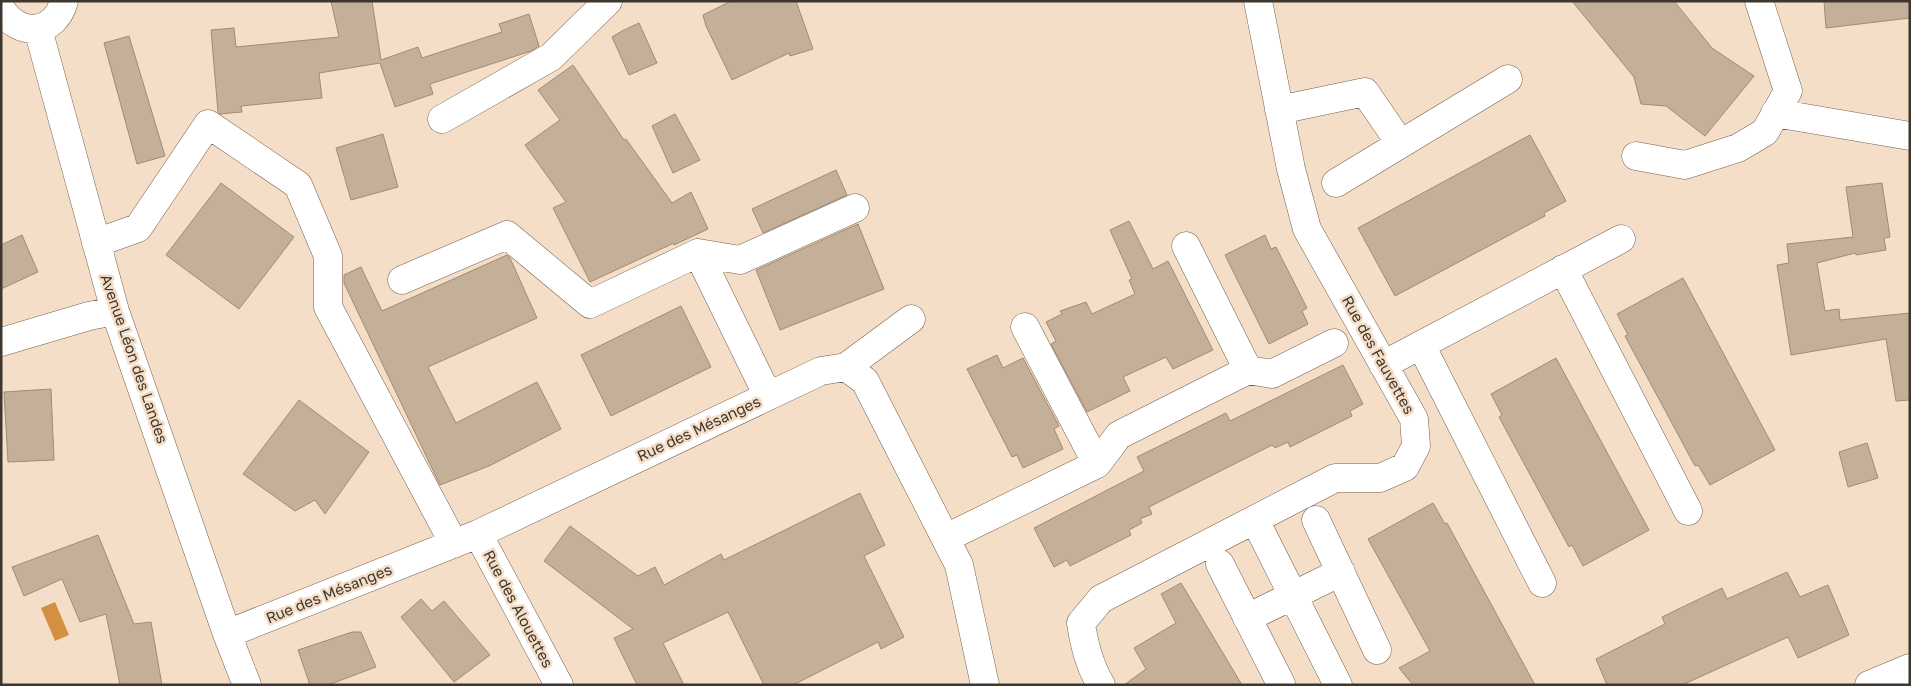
<svg xmlns="http://www.w3.org/2000/svg" width="1911" height="686" viewBox="0 0 1911 686" font-family="'Golos Text',sans-serif">
<style>
.water{fill:#d39042}
.building{fill:#c4af99;stroke:#a08b76}
.lines{fill:none;stroke-linecap:round;stroke-linejoin:round}
.minor-casing{stroke:#74614d;stroke-width:29}
.minor{stroke:#fff;stroke-width:28}
.labels{text-anchor:middle;stroke-width:5;stroke-linejoin:round;paint-order:stroke}
.street-label{font-size:15px;fill:#3f362d;stroke:#f5dec7}
</style>
<rect width="100%" height="100%" fill="#f5dec7"/>
<!-- water -->
<path class="water" d="M 55,602 L 69,635 L 55,641 L 41,608 Z"/>
<!-- building -->
<path class="building" d="M 331,1 L 372,1 L 381,60 L 418,47 L 422,58 L 502,32 L 499,24 L 529,14 L 539,46 L 531,51 L 430,84 L 433,94 L 395,107 L 380,63 L 319,73 L 322,98 L 241,106 L 242,112 L 220,114 L 218,112 L 211,30 L 234,28 L 236,47 L 339,37 Z
M 731,1 L 796,1 L 813,49 L 790,56 L 789,53 L 732,80 L 706,26 L 703,15 Z
M 1572,1 L 1674,1 L 1712,48 L 1754,76 L 1705,136 L 1666,106 L 1641,104 L 1634,77 Z
M 1824,1 L 1910,1 L 1910,18 L 1826,28 Z
M 639,23 L 657,63 L 629,75 L 612,37 L 622,31 Z
M 129,36 L 165,156 L 137,164 L 104,43 Z
M 573,65 L 624,140 L 626,139 L 672,203 L 691,192 L 708,229 L 674,245 L 674,243 L 590,282 L 553,208 L 566,202 L 525,145 L 560,120 L 538,90 Z
M 675,114 L 700,160 L 673,173 L 652,126 Z
M 383,134 L 398,187 L 351,200 L 336,148 Z
M 1530,135 L 1566,201 L 1544,213 L 1545,216 L 1395,296 L 1358,228 Z
M 836,170 L 847,195 L 763,233 L 752,209 Z
M 221,183 L 294,237 L 239,309 L 166,255 Z
M 1882,183 L 1890,237 L 1884,238 L 1886,250 L 1856,255 L 1855,253 L 1817,263 L 1825,311 L 1839,309 L 1840,320 L 1910,313 L 1910,400 L 1896,401 L 1886,339 L 1791,355 L 1777,265 L 1789,263 L 1787,244 L 1853,237 L 1846,187 Z
M 1129,221 L 1153,269 L 1168,261 L 1213,350 L 1173,369 L 1166,357 L 1123,377 L 1130,391 L 1087,412 L 1051,344 L 1056,341 L 1046,322 L 1062,314 L 1060,311 L 1086,302 L 1092,314 L 1135,294 L 1129,280 L 1132,279 L 1110,230 Z
M 858,224 L 884,289 L 780,330 L 756,270 Z
M 22,235 L 38,272 L 1,289 L 1,245 Z
M 1265,235 L 1271,249 L 1276,247 L 1307,308 L 1302,311 L 1308,324 L 1269,344 L 1225,255 Z
M 507,255 L 510,258 L 537,318 L 428,367 L 456,423 L 537,382 L 561,429 L 489,466 L 440,485 L 344,283 L 344,275 L 361,267 L 382,311 Z
M 1683,278 L 1775,450 L 1710,485 L 1698,465 L 1695,466 L 1625,336 L 1628,335 L 1617,314 Z
M 681,306 L 711,367 L 611,416 L 581,355 Z
M 997,355 L 1003,368 L 1023,358 L 1059,426 L 1054,429 L 1063,449 L 1023,468 L 1017,455 L 1012,457 L 967,369 Z
M 1556,358 L 1649,530 L 1583,566 L 1572,545 L 1569,547 L 1499,417 L 1502,415 L 1491,394 Z
M 1343,365 L 1363,404 L 1350,411 L 1352,416 L 1290,447 L 1288,442 L 1275,448 L 1272,445 L 1149,507 L 1152,514 L 1140,519 L 1142,523 L 1129,530 L 1131,535 L 1070,566 L 1067,560 L 1054,567 L 1034,528 L 1144,471 L 1137,457 L 1226,413 L 1230,421 Z
M 51,389 L 54,460 L 8,462 L 4,392 Z
M 299,400 L 369,452 L 325,514 L 315,500 L 295,511 L 243,474 Z
M 1867,443 L 1878,478 L 1848,487 L 1839,452 Z
M 860,493 L 885,545 L 864,556 L 904,637 L 881,649 L 878,642 L 793,685 L 764,685 L 728,612 L 663,643 L 684,685 L 637,685 L 614,638 L 633,629 L 544,561 L 570,526 L 638,576 L 655,567 L 664,585 L 721,554 L 724,560 Z
M 1433,503 L 1445,524 L 1447,523 L 1535,685 L 1413,685 L 1399,668 L 1430,651 L 1368,539 Z
M 98,535 L 134,624 L 151,622 L 162,685 L 120,685 L 106,614 L 80,622 L 62,579 L 24,596 L 12,567 Z
M 1787,572 L 1800,597 L 1828,585 L 1849,635 L 1798,658 L 1788,637 L 1682,685 L 1607,685 L 1596,659 L 1665,624 L 1662,617 L 1722,588 L 1727,599 Z
M 1181,583 L 1242,685 L 1124,685 L 1146,669 L 1134,648 L 1176,623 L 1161,594 Z
M 421,599 L 432,611 L 444,601 L 490,655 L 454,682 L 401,617 Z
M 352,632 L 361,632 L 376,667 L 328,685 L 310,685 L 298,650 Z"/>
<g class="lines">
<!-- minor casing -->
<g class="minor-casing">
<path id="minor" d="M 1,9 C 19,38 55,35 64,1
M 38,29 L 115,311 L 227,634 L 247,685
M 1279,110 L 1365,92 L 1400,143
M 1775,113 L 1910,136
M 442,119 L 551,57 L 608,1
M 1636,156 L 1685,165 L 1738,148 L 1765,132 L 1788,91 L 1759,1
M 1336,183 L 1508,79
M 96,243 L 138,228 L 208,124 L 298,185 L 328,256 L 328,307 L 454,544
M 1186,246 L 1248,370
M 698,253 L 768,396
M 1563,269 L 1688,511
M 402,280 L 507,235 L 590,304 L 698,253 L 740,260 L 855,208
M 1025,327 L 1097,464
M 1,342 L 89,316 L 115,311
M 1421,345 L 1542,583
M 1383,365 L 1621,239
M 846,367 L 911,319
M 1255,520 L 1338,685
M 1316,520 L 1377,650
M 478,534 L 559,685
M 946,538 L 1097,464 L 1119,435 L 1248,370 L 1272,374 L 1334,343
M 1220,564 L 1281,684
M 1247,618 L 1341,572
M 227,634 L 478,534 L 821,371 L 846,367 L 865,381 L 959,565 L 985,685
M 1101,685 C 1089,665 1084,645 1081,623 L 1101,599 L 1335,478 L 1380,478 L 1405,467 L 1416,446 L 1414,419 L 1307,229 L 1291,169 L 1258,1
M 1869,685 L 1910,668"/>
</g>
<!-- minor -->
<use href="#minor" class="minor"/>
</g>
<g class="labels">
<!-- street labels -->
<g class="street-label">
<text transform="translate(1378 355) rotate(61)" y="5">Rue des Fauvettes</text>
<text transform="translate(134 359) rotate(71)" y="5">Avenue Léon des Landes</text>
<text transform="translate(699 429) rotate(-25)" y="5">Rue des Mésanges</text>
<text transform="translate(329 594) rotate(-22)" y="5">Rue des Mésanges</text>
<text transform="translate(518 609) rotate(62)" y="5">Rue des Alouettes</text>
</g>
</g>
<!-- border -->
<rect width="1911" height="686" fill="none" stroke="#3f362d" stroke-width="5"/>
</svg>
